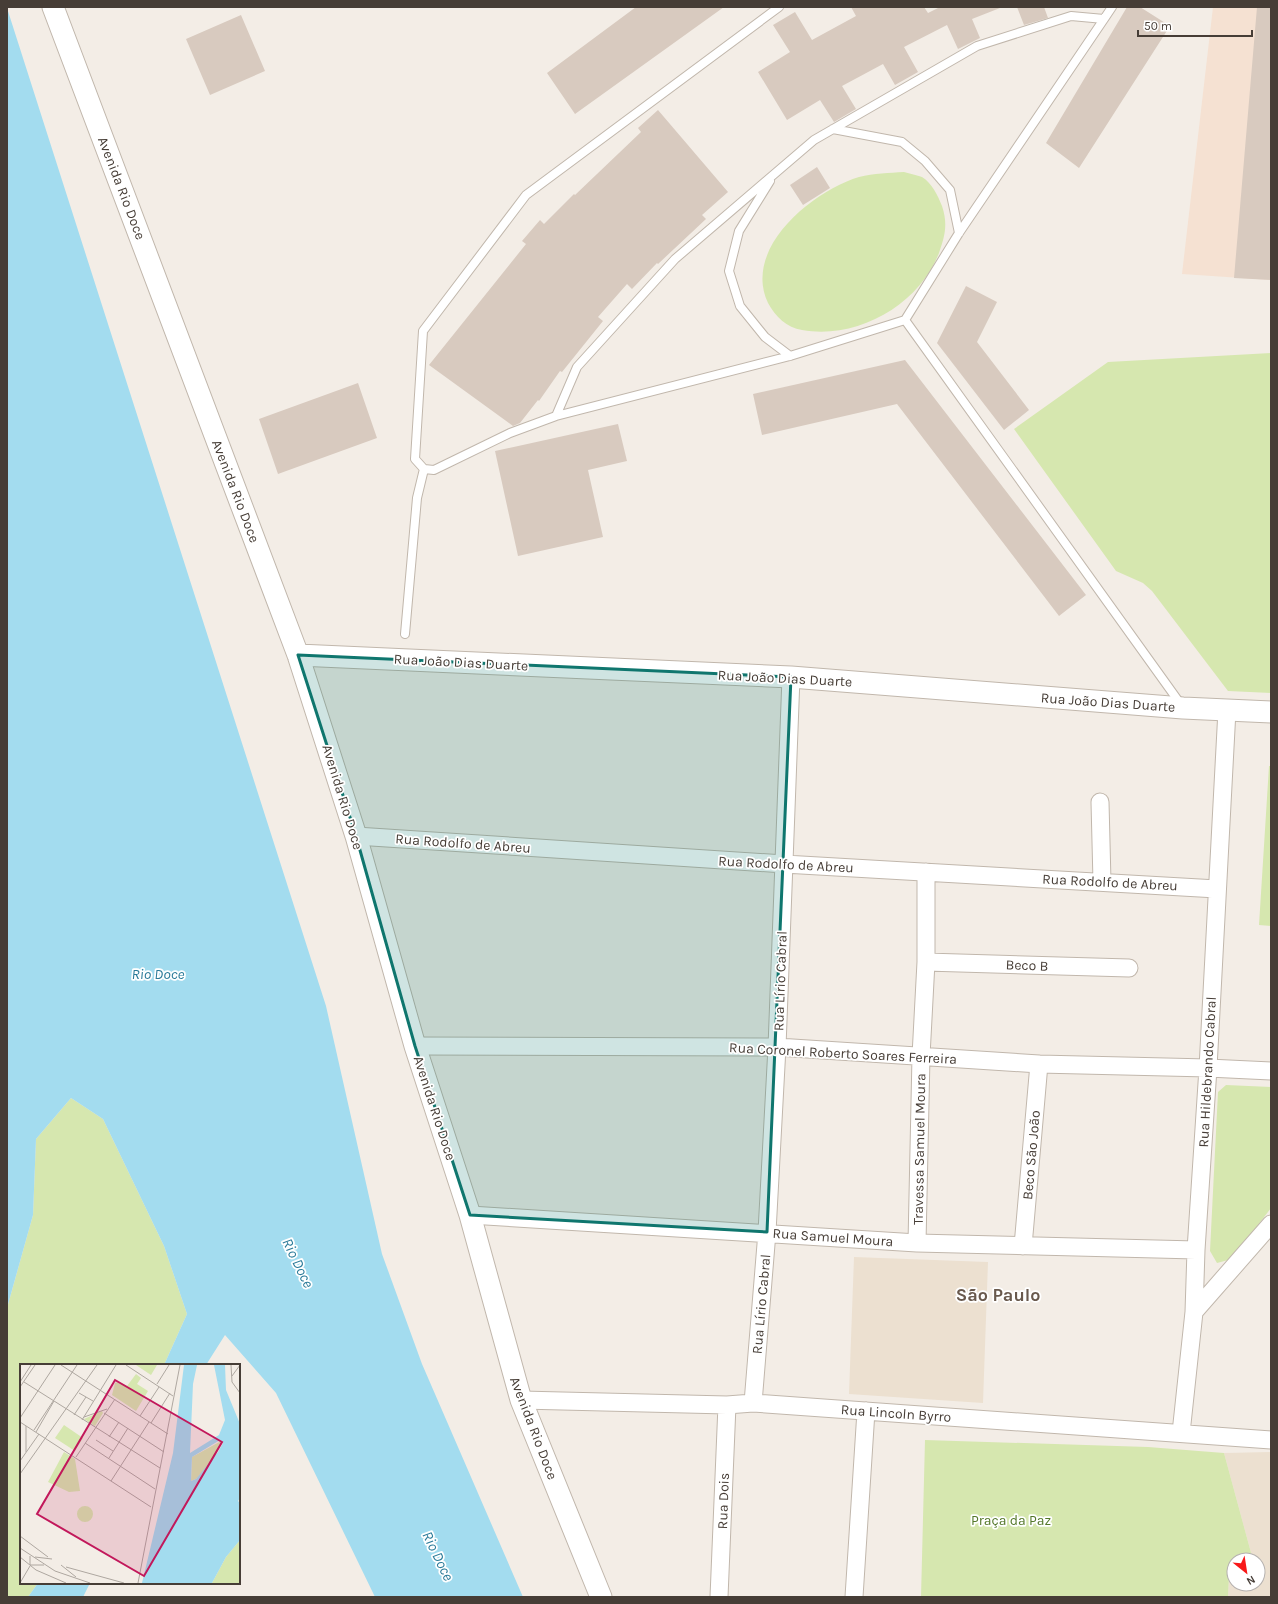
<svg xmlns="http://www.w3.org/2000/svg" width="1278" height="1604" viewBox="0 0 1278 1604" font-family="Karla,sans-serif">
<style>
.commercial{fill:#f5e1d2}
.education{fill:#ece0d0}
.green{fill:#d6e7af}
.water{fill:#a3dcef}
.building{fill:#d8cabf}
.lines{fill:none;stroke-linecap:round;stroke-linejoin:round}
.service-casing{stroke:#c1b7ac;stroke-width:10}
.minor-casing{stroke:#c1b7ac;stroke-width:19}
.tertiary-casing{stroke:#c1b7ac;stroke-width:23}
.service{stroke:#fff;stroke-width:8}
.minor{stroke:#fff;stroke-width:17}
.tertiary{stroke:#fff;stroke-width:21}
.marked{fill:#0f766e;fill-opacity:0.2;stroke:#0f766e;stroke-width:3;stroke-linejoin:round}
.labels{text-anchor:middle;stroke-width:3.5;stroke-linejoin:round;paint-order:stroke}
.street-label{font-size:14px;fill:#463d36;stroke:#fff}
.park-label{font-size:14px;fill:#537729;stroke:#fff}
.water-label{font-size:15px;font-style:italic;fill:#2b7b99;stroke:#fff}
.district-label{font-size:18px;font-weight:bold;fill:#69594d;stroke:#fff}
.inset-road{fill:none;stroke:#aea7a0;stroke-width:1}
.view{fill:#c2185b;fill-opacity:0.15;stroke:#c2185b;stroke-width:2}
.inset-edge{fill:none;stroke:#463d36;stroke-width:2}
</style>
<rect width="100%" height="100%" fill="#f3ede6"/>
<!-- commercial -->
<path class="commercial" d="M 1213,7 L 1271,7 L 1271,280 L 1182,274 Z"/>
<!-- education -->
<path class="education" d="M 854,1257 L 988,1262 L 983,1403 L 849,1394 Z
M 1271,1452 L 1271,1597 L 1228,1597 L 1229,1576 L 1234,1576 L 1234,1584 L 1258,1584 L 1258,1560 L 1253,1560 L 1224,1453 Z"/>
<!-- green -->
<path class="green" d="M 904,172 C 910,174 917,175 922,177 C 932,183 938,196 942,206 C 948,224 945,236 939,253 C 919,305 857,340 802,330 C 787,328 775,316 768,303 C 742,248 813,191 859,177 C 874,173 889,173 904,172 Z
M 1271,353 L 1271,693 L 1228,691 L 1152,591 L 1143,583 L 1116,571 L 1014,429 L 1108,362 Z
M 1269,766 L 1271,766 L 1271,926 L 1259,925 Z
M 1226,1085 L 1271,1087 L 1271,1208 L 1232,1259 L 1217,1263 L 1210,1251 L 1218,1092 Z
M 71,1098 L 103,1119 L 164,1246 L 187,1314 L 164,1365 L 21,1365 L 21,1583 L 38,1583 L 28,1597 L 7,1597 L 7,1308 L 33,1215 L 36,1139 Z
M 925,1440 L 1148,1447 L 1224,1453 L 1253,1560 L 1234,1560 L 1234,1576 L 1229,1576 L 1228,1597 L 921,1597 Z"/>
<!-- water -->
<path class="water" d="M 7,8 L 326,1006 L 382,1254 L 422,1364 L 523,1597 L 375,1597 L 276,1393 L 225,1335 L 206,1365 L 164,1365 L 187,1314 L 164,1246 L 103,1119 L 71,1098 L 36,1139 L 33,1215 L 7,1308 Z
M 38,1583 L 90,1583 L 83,1597 L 28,1597 Z"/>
<!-- building -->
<path class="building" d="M 636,7 L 724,7 L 575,114 L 547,73 Z
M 851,7 L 924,7 L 928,13 L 940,7 L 1000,8 L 972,19 L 980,38 L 958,49 L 947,25 L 904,47 L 918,72 L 895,85 L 883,64 L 842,86 L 856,109 L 834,122 L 820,100 L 787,120 L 758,72 L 790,52 L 773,25 L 795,12 L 812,40 L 856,16 Z
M 1017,7 L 1044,7 L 1048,18 L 1024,25 Z
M 1127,7 L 1140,7 L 1170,26 L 1079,168 L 1046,143 Z
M 1257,7 L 1271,7 L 1271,280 L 1234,278 Z
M 241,15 L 265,71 L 210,95 L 186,39 Z
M 658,110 L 728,192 L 702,215 L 706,219 L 658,264 L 657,263 L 632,289 L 627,284 L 598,317 L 603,321 L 562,372 L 560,371 L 539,401 L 538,400 L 520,423 L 513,426 L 429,365 L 526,244 L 522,241 L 540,220 L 544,224 L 574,194 L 575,195 L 641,132 L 638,128 Z
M 817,167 L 830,188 L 803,205 L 790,185 Z
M 966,286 L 997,302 L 977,342 L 1029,410 L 1004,430 L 937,343 Z
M 905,360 L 1086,595 L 1059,616 L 897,404 L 762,435 L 753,394 Z
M 358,383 L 377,438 L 278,474 L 259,419 Z
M 618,424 L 627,461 L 588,470 L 603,537 L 518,556 L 495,451 Z"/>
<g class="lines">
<!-- service casing -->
<g class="service-casing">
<path id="service" d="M 1071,16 L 1104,19 L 959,233 L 905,320 L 790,356 L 556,416 L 577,367 L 675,259 L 814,140 L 977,46 Z
M 1104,19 L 1112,7
M 833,129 L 902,142 L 925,161 L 950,190 L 959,233
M 770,181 L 739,231 L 729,271 L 740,306 L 765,337 L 790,356
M 905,320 L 1182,706
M 556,416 L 510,433 L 434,470 L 424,469 L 415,459 L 423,331 L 526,195 L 779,7
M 405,634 L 417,498 L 424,469"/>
</g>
<!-- minor casing -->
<g class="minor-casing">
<path id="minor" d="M 1100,802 L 1102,882
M 356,836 L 784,864 L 1217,889
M 926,962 L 1129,968
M 415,1046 L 777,1047 L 1039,1064 L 1208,1068 L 1271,1071
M 470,1215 L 917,1243 L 1196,1250
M 917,1243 L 921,1056 L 926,962 L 926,872
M 1023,1246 L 1039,1064
M 1194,1312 L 1271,1224
M 521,1400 L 727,1405 L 753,1403 L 1271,1440
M 753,1403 L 767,1232 L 777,1047 L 791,677
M 1181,1433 L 1194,1312 L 1196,1250 L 1208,1068 L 1227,710
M 719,1597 L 727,1405
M 854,1597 L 866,1411"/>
</g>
<!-- tertiary casing -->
<g class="tertiary-casing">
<path id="tertiary" d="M 53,7 L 298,655 L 356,836 L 415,1046 L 470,1215 L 521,1400 L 601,1597
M 298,655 L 791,677 L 1183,708 L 1271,712"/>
</g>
<!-- service -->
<use href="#service" class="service"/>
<!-- minor -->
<use href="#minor" class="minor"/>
<!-- tertiary -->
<use href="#tertiary" class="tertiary"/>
</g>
<!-- marked area -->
<path class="marked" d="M 298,655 L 791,677 L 767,1232 L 470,1215 L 415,1046 L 356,836 Z"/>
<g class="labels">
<!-- street labels -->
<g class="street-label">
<text transform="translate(122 188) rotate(69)" y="5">Avenida Rio Doce</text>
<text transform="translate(236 491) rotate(69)" y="5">Avenida Rio Doce</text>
<text transform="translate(461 662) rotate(3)" y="5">Rua João Dias Duarte</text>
<text transform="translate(785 678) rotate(3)" y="5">Rua João Dias Duarte</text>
<text transform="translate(1108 702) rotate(4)" y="5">Rua João Dias Duarte</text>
<text transform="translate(343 797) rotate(73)" y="5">Avenida Rio Doce</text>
<text transform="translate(463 843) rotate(4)" y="5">Rua Rodolfo de Abreu</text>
<text transform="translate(786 864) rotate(3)" y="5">Rua Rodolfo de Abreu</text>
<text transform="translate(1110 882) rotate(3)" y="5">Rua Rodolfo de Abreu</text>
<text transform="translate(1027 965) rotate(2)" y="5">Beco B</text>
<text transform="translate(780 981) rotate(-88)" y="5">Rua Lírio Cabral</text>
<text transform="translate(843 1053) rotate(3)" y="5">Rua Coronel Roberto Soares Ferreira</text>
<text transform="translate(1207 1072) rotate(-87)" y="5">Rua Hildebrando Cabral</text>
<text transform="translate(435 1108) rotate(72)" y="5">Avenida Rio Doce</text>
<text transform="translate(919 1149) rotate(-89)" y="5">Travessa Samuel Moura</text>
<text transform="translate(1031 1155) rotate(-85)" y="5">Beco São João</text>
<text transform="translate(833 1237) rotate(4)" y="5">Rua Samuel Moura</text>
<text transform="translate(761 1304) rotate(-85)" y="5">Rua Lírio Cabral</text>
<text transform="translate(896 1413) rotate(4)" y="5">Rua Lincoln Byrro</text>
<text transform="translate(534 1428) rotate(69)" y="5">Avenida Rio Doce</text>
<text transform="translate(723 1501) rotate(-88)" y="5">Rua Dois</text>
</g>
<!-- park labels -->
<g class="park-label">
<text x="1011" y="1525">Praça da Paz</text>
</g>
<!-- water labels -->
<g class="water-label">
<text x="158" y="979">Rio Doce</text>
<text transform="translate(298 1263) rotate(64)" y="5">Rio Doce</text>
<text transform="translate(438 1556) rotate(64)" y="5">Rio Doce</text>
</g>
<!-- district labels -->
<g class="district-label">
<text x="998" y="1301">São Paulo</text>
</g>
</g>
<!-- overview -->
<g transform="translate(20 1364)">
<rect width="220" height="220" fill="#f3ede6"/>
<path d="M 116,1 L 137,1 L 131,11 ZM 116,10 L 121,14 L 117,20 L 128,27 L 116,47 L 92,31 L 95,19 L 99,18 L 107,22 ZM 82,47 L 83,49 L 75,62 L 64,55 ZM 44,61 L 63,74 L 55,87 L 35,74 ZM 203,76 L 189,100 L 176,115 L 171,117 L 172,93 ZM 44,88 L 55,95 L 60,127 L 49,128 L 28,118 ZM57 150a8 8 0 1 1 16 0a8 8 0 1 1-16 0ZM 220,176 L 220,219 L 192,219 L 206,193 Z" fill="#d6e7af"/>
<path d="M 164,1 L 177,1 L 173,20 L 170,89 L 199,71 L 205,56 L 194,1 L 205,1 L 206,26 L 220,60 L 220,134 L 218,137 L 220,139 L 220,176 L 206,193 L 192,219 L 122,219 L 153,89 ZM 200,76 L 203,79 L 198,88 L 176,115 L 171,117 L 172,93 Z" fill="#a3dcef" fill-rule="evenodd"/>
<path class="inset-road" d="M 41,1 L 148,70M 106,1 L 153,32M 211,1 L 212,18 L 220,29M 212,12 L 220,1M 0,18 L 11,1M 4,18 L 140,104M 137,20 L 149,1M 0,23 L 15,1M 59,29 L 73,37M 84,49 L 144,88M 54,51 L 66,33M 120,52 L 139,23M 64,53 L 87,45M 0,54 L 35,1M 62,56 L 96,1M 0,58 L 131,143M 131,59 L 150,29M 6,62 L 6,88M 14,66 L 57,1M 16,68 L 34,37M 89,73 L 99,58M 76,76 L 93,87M 65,79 L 135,125M 56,93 L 95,35M 89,94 L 108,64M 0,97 L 19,70M 0,110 L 77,1M 91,117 L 129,58M 0,172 L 28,193M 0,184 L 35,207 L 70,219M 10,192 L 10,201 L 24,201M 0,193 L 16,206 L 46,219M 15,193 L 32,195M 41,201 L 56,213M 46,203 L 104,219M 0,219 L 10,202M 118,219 L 160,1"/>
<path class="view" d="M 95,16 L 202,78 L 124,212 L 17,150 Z"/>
<rect width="220" height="220" class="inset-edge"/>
</g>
<!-- border -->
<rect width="1278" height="1604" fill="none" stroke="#463d36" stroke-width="16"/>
<!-- north arrow -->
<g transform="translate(1246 1572) rotate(150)"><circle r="19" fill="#ffffff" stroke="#b5b1af"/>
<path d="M0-3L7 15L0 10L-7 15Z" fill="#f81919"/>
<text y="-6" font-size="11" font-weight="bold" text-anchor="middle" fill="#463d36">N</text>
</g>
<!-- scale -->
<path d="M1138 30v6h114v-6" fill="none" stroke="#463d36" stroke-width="2"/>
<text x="1144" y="30" font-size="12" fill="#463d36" stroke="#ffffff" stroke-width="3" paint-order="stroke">50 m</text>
</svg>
